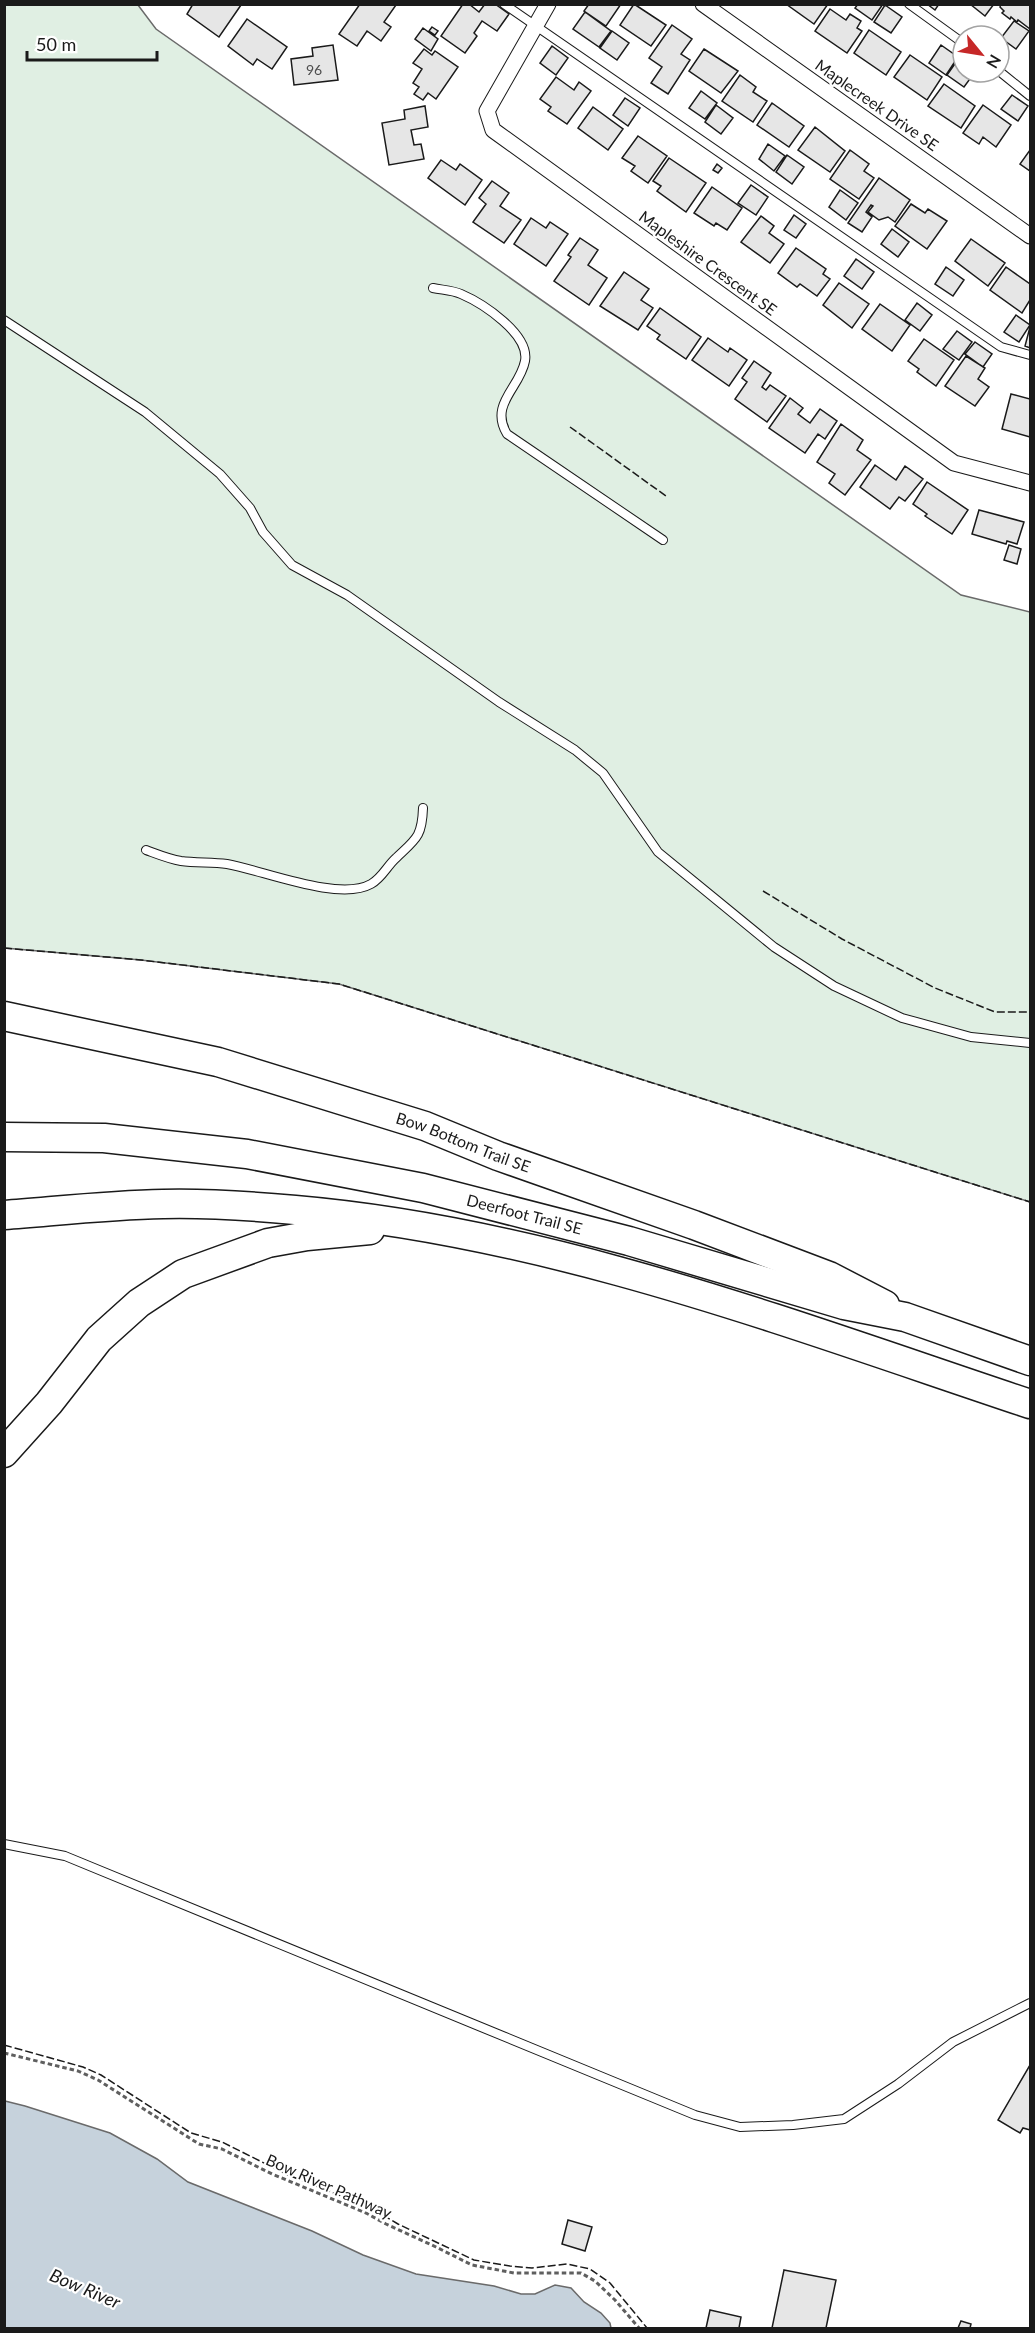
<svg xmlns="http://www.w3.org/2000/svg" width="1035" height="2333" viewBox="0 0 1035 2333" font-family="Lato,sans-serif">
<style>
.green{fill:#e0efe3;stroke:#6a6a6a;stroke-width:1.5}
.water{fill:#c6d2dc;stroke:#6a6a6a;stroke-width:1.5}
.building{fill:#e6e6e6;stroke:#1a1a1a;stroke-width:1.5}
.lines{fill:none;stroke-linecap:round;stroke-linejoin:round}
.lane-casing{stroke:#1a1a1a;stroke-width:10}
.street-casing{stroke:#1a1a1a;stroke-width:17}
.highway-casing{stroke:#1a1a1a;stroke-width:31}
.path{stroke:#5f5f5f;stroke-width:3;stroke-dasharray:4.5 3;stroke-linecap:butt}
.lane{stroke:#fff;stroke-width:8}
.street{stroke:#fff;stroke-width:15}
.highway{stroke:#fff;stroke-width:28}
.fence{stroke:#1a1a1a;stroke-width:1.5;stroke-dasharray:8 3;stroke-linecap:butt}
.labels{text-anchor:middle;stroke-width:4.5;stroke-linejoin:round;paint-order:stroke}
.number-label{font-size:14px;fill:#4d4d4d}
.street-label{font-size:16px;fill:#1a1a1a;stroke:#fff}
.water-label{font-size:18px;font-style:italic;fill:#1a1a1a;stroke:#fff}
</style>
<rect width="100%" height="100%" fill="#fff"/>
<!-- green -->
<path class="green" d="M 5,5 L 138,5 L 156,29 L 961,595 L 1030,612 L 1030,1202 L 339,984 L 141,960 L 5,948 Z"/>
<!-- water -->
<path class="water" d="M 5,2101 L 25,2106 L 110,2133 L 157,2159 L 188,2182 L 312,2231 L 363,2255 L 416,2274 L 494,2286 L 521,2294 L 535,2294 L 555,2285 L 571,2288 L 584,2302 L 601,2313 L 610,2323 L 611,2328 L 5,2328 Z"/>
<!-- building -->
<path class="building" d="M 193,4 L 240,4 L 241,5 L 219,37 L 187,14 Z
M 360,4 L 396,5 L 384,22 L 391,27 L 381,41 L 367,31 L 357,46 L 339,34 Z
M 463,4 L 469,4 L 479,12 L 485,4 L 495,4 L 509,14 L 497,31 L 482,21 L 474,33 L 477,36 L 465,53 L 441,36 Z
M 589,4 L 621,4 L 606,26 L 584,11 Z
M 634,4 L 666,25 L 651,46 L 620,25 Z
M 786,4 L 828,4 L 814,24 Z
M 858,4 L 883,4 L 872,20 L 855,8 Z
M 927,4 L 939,4 L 935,10 Z
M 970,4 L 994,4 L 985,16 Z
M 1001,4 L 1030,4 L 1030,29 L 1018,20 L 1017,22 L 1011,17 L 1010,19 L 1002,13 L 1004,11 L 1000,7 Z
M 885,5 L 902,17 L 891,33 L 874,22 Z
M 830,9 L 846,20 L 850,14 L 861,21 L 857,28 L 862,31 L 847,53 L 815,31 Z
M 585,12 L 611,31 L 599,47 L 573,29 Z
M 247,19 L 287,47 L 272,69 L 257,59 L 253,65 L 228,46 Z
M 1014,21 L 1029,31 L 1016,49 L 1001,38 Z
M 672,25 L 692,39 L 681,54 L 690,60 L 668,94 L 651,83 L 662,67 L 649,58 Z
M 432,27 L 438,31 L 435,35 L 429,31 Z
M 423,28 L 438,39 L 431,51 L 415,39 Z
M 869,30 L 901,52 L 886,75 L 854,53 Z
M 612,31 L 629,43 L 617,60 L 600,48 Z
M 333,45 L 338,80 L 294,85 L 291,59 L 313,56 L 312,48 Z
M 941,45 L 958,57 L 946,75 L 929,63 Z
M 552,46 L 568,58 L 556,75 L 540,63 Z
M 424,49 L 432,55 L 435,51 L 458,67 L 436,99 L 428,93 L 423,100 L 414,94 L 419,87 L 413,83 L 422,69 L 413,63 Z
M 704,49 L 738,71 L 721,93 L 689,71 Z
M 910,55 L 942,77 L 927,100 L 894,77 Z
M 959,58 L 963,60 L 963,72 L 975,72 L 964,87 L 947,75 Z
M 740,75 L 756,87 L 753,92 L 767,101 L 753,122 L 722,101 Z
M 556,77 L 574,90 L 579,82 L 591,91 L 567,124 L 548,111 L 551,107 L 540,99 Z
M 944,84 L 975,106 L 961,128 L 928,106 Z
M 701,91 L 717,103 L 705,119 L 689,108 Z
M 1012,95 L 1028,106 L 1018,121 L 1001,109 Z
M 625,98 L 640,108 L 628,126 L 613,115 Z
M 772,103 L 804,126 L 789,147 L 757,125 Z
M 716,105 L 733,118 L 721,134 L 705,122 Z
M 983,105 L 1011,125 L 996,147 L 983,137 L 979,144 L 963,133 Z
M 425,106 L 428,127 L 411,130 L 414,145 L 421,144 L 424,159 L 389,165 L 382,123 L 405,119 L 404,110 Z
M 593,107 L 623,129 L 608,150 L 578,128 Z
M 815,127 L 845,151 L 830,172 L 798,150 Z
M 638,136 L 667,156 L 648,183 L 631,171 L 635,166 L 622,158 Z
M 768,144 L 785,156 L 774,171 L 759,159 Z
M 850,150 L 869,164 L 864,171 L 874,178 L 859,199 L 830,179 Z
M 1030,150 L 1030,171 L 1020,164 Z
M 787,155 L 804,167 L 792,184 L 776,172 Z
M 669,158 L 706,183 L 686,212 L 657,191 L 661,186 L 653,181 Z
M 441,160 L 456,170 L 460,164 L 482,180 L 465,205 L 428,178 Z
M 717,164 L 722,168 L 718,173 L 713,170 Z
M 879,178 L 910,200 L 895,222 L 888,217 L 879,220 L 868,212 L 873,206 L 871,205 L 866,212 L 872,217 L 862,232 L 848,223 Z
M 492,181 L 509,193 L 500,206 L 521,220 L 504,243 L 473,222 L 486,204 L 479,198 Z
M 751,185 L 768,197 L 756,215 L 738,203 Z
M 712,187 L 742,208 L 727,230 L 716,223 L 714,226 L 694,213 Z
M 840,190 L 858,203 L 846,220 L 829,207 Z
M 911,204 L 925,213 L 928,209 L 947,221 L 927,249 L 895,226 Z
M 794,215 L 806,224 L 796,238 L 784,230 Z
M 761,216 L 774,226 L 769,233 L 784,244 L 770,263 L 741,242 Z
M 531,218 L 546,228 L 550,222 L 568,234 L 546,266 L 514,244 Z
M 892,229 L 909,242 L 898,257 L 881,244 Z
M 580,238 L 598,250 L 588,265 L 607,278 L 589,305 L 554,281 L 571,257 L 568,255 Z
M 971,239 L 1005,263 L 988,286 L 955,261 Z
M 796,248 L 826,269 L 823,274 L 830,279 L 817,296 L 800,284 L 797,287 L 778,273 Z
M 856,259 L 874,272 L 862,289 L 844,276 Z
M 946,267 L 964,280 L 953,296 L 935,284 Z
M 1006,267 L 1030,284 L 1030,300 L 1022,313 L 990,290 Z
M 624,272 L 649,289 L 641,300 L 653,308 L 638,330 L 600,306 Z
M 839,283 L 869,304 L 852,328 L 823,305 Z
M 917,303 L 932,315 L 920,331 L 905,320 Z
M 880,304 L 910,325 L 892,351 L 862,329 Z
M 660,308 L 701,337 L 686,359 L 657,339 L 660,335 L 647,326 Z
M 1016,315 L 1030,325 L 1019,342 L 1004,332 Z
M 1030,327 L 1030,348 L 1025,346 Z
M 957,331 L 972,342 L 959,360 L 943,349 Z
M 708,338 L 728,352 L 730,348 L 747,360 L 729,386 L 692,360 Z
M 924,339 L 954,360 L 936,386 L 917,372 L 919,369 L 908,361 Z
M 975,342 L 992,354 L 983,367 L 965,354 Z
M 966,356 L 985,368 L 978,379 L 989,387 L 975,406 L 945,386 Z
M 754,361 L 771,373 L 762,387 L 766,390 L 770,385 L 786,396 L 767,422 L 735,399 L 747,382 L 742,378 Z
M 1011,394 L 1030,399 L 1030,437 L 1002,429 Z
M 790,398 L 803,408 L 798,414 L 810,423 L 820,409 L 837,421 L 825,439 L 818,434 L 805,453 L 769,428 Z
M 841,424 L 863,440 L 857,450 L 871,460 L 845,495 L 829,483 L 835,474 L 817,462 Z
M 875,465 L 896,480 L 905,466 L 923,479 L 905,501 L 899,497 L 890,509 L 860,487 Z
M 927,482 L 968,510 L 952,534 L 925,516 L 927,514 L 913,504 Z
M 979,510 L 1024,522 L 1017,544 L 1007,541 L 1006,544 L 972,534 Z
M 1009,545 L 1021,549 L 1017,564 L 1004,560 Z
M 1030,2065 L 1030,2130 L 1023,2128 L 1020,2133 L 998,2120 Z
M 568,2220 L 592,2227 L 585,2251 L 562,2244 Z
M 784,2270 L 836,2280 L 826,2328 L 772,2328 Z
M 710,2310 L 741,2317 L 739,2328 L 706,2328 Z
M 961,2321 L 971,2324 L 970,2328 L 958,2328 Z"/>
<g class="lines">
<!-- lane casing -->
<g class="lane-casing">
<path id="lane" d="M 504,4 L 1001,347 L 1030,355
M 909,4 L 963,43
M 999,71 L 1030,96
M 433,288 C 442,290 452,290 461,294 C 482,303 530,334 525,361 C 520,388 489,404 507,434 L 663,540
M 4,320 L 145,412 L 220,474 L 250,508 L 263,532 L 292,565 L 347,595 L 499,702 L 575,750 L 603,773 L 658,852 L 774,947 L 834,986 L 902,1018 L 971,1037 L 1030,1043
M 146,850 C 157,854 169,859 181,861 C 196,863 212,862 227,864 C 262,870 339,902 371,884 C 382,878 387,866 396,858 C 416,839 422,837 423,808
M 4,1844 L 65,1856 L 695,2115 L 740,2127 L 793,2125 L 844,2119 L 898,2084 L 953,2042 L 1030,2003"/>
</g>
<!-- street casing -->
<g class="street-casing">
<path id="street" d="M 548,4 L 487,111 L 493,130 L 954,463 L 1030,483
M 703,4 L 1030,236"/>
</g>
<!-- highway casing -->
<g class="highway-casing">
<g id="highway">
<path id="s1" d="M 4,1016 L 218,1062 L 425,1126 L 498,1156 L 694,1225 L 829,1276 L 885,1305"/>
<path id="s2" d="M 4,1137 L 104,1138 L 247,1154 L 423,1188 L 629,1241 L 844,1305 L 905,1317 L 1030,1361"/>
<path d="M 4,1215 C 57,1211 110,1205 163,1204 C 207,1203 252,1206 295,1210 C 550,1232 790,1324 1030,1404"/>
<path d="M 4,1453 L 49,1403 L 99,1339 L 139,1303 L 183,1274 L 268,1243 L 307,1236 L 370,1230"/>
</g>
</g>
<!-- path -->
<path class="path" d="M 4,2053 L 78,2071 L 98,2080 L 199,2144 L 222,2149 L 272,2174 L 366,2213 L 386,2224 L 436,2247 L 472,2265 L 514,2273 L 581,2273 L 595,2281 L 615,2300 L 639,2328"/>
<!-- lane -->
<use href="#lane" class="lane"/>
<!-- street -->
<use href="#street" class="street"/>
<!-- highway -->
<use href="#highway" class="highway"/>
<!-- fence -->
<path class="fence" d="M 570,427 L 666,496
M 763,891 L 842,939 L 935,988 L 995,1012 L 1030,1012
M 4,948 L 141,960 L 339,984 L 1030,1202
M 4,2045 L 83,2067 L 101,2075 L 191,2133 L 222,2142 L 288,2175 L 367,2206 L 398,2224 L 474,2260 L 510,2266 L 532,2268 L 567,2264 L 590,2269 L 610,2283 L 647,2328"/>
</g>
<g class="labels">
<!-- number labels -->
<g class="number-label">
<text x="314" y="75">96</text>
</g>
<!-- street labels -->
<g class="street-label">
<text transform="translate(877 105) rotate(35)" y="6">Maplecreek Drive SE</text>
<text transform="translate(708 263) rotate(36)" y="6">Mapleshire Crescent SE</text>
<text dy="6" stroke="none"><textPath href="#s1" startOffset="477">Bow Bottom Trail SE</textPath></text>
<text dy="6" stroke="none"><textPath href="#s2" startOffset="528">Deerfoot Trail SE</textPath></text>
<text transform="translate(329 2186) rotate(24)" y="6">Bow River Pathway</text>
</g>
<!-- water labels -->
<g class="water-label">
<text transform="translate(85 2289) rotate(23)" y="6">Bow River</text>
</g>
</g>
<!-- border -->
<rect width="1035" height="2333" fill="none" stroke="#1a1a1a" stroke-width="12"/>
<!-- north arrow -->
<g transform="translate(981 54) rotate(120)"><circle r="28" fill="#ffffff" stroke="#a3a3a3" stroke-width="1.5"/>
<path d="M0-4.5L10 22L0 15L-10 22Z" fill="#c62828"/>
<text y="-9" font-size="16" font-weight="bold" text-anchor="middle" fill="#1a1a1a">N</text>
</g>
<!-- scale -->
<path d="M27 51v9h130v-9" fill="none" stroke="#1a1a1a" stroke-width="3"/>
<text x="36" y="51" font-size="18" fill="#1a1a1a" stroke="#ffffff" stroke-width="4.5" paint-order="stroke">50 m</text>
</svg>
